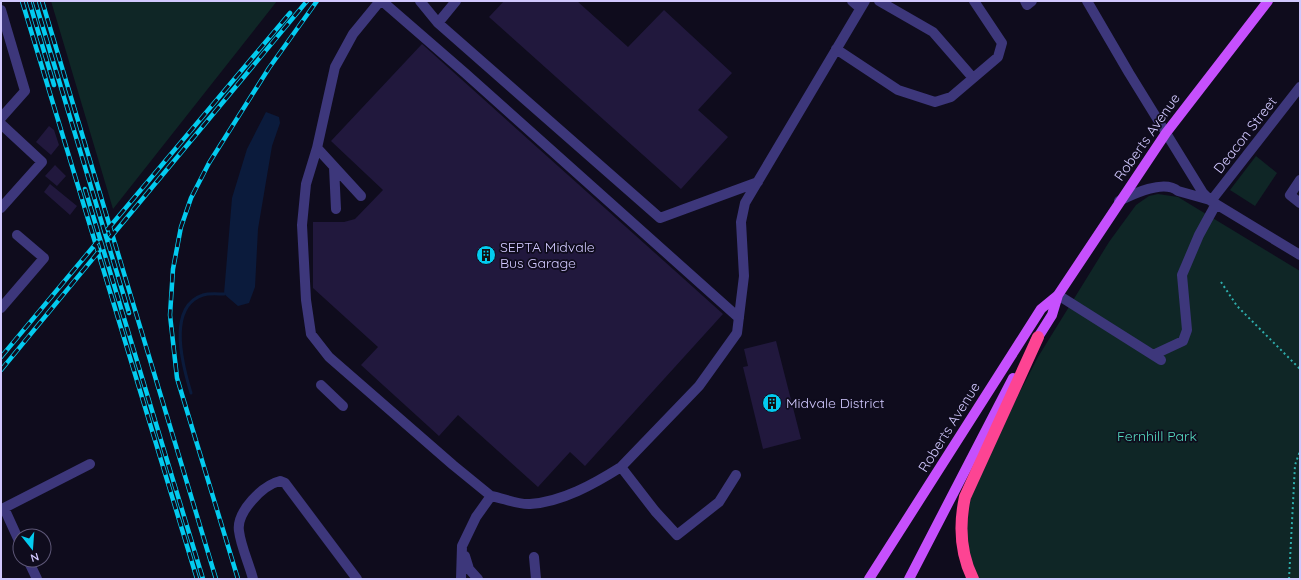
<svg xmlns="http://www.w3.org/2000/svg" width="1301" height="580" viewBox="0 0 1301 580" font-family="Quicksand,sans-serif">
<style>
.green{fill:#0f2626}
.water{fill:#0b1b3c}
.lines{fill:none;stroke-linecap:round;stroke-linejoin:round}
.stream{stroke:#0b1b3c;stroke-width:3}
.building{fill:#21183d}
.path{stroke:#2eacab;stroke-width:2;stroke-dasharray:2 3;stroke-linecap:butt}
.minor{stroke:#3d377b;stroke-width:10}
.major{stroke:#c650fd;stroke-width:10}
.highway{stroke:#fd4493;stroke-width:12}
.rail-casing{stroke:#03cbef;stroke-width:4.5}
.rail{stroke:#0f0c1d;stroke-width:3;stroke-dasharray:9;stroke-linecap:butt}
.labels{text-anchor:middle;stroke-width:3.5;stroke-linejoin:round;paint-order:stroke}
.street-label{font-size:14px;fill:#d1c8fe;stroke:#0f0c1d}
.poi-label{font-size:14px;fill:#d1c8fe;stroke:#0f0c1d;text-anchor:start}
.park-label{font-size:14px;fill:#56dcc2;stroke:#0f0c1d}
</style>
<rect width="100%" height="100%" fill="#0f0c1d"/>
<!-- green -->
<path class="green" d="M 51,1 L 277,1 L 113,209 Z
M 1256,156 L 1277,173 L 1255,206 L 1230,190 Z
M 1158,194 L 1178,197 L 1300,271 L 1300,577 L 1297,579 L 977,579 L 973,570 L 966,533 L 971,496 L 992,446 L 1038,357 L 1109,242 L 1136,205 L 1149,196 Z"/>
<!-- water -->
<path class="water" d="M 266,112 L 279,117 L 280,123 L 272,146 L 258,229 L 255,287 L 249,303 L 238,306 L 224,294 L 232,198 L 247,149 Z"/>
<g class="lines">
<!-- stream -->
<path class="stream" d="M 191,393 C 183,367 166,307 203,295 C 209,293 218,294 224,294"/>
</g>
<!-- building -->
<path class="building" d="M 504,1 L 577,1 L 628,47 L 664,10 L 732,73 L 698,110 L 728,137 L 681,189 L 489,17 Z
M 422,44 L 723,314 L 585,466 L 570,452 L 538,487 L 458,415 L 439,436 L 361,365 L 378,347 L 313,288 L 313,222 L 344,222 L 355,219 L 383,190 L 331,141 Z
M 49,126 L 54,130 L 59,145 L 51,155 L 36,142 Z
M 55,165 L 66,176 L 57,186 L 45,176 Z
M 50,184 L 77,206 L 70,215 L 44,192 Z
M 776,341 L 801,439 L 763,449 L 743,367 L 748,366 L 744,349 Z"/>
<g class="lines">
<!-- path -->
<path class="path" d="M 1221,282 L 1237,306 L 1300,369
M 1289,579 L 1295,465 L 1300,451"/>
<!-- minor -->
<path class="minor" d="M 382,1 L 465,73 L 739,318
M 420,1 L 438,23 L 456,1
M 852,1 L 860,8
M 879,1 L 933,32 L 973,78
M 1025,1 L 1027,5 L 1032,1
M 1087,1 L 1129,73 L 1203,193 L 1211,201 L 1300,255
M 1,10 L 25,91 L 1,118
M 438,23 L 660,218 L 758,182
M 836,49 L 898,90 L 935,102 L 951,97 L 998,57 L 1002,43 L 974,1
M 1,124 L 42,162 L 1,208
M 317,148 L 335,67 L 353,34 L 380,1
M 334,167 L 336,209
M 1300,180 L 1290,195 L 1300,203
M 361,196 L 317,148 L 306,184 L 302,225 L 306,300 L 311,334 L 329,357 L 453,465 L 491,496
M 1119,201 C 1133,194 1164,179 1178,191 L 1210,200
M 1211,201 L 1300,87
M 1058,295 L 1161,360
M 1,308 L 44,258 L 17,235
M 1153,355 L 1183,341 L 1187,330 L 1182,275 L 1199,235 L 1216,204
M 321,385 L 343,406
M 736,475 L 719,502 L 677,535 L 655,511 L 621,467 L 699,386 L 737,333 L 744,276 L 741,222 L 745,203 L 865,1
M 20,543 L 4,508 L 90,464
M 465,556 L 469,569 L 478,579
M 534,557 L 536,579
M 28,560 L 37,579
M 253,579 C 249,563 241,547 239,531 C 236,512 263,485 280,481 L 285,483 L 357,579
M 461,579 L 462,546 L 476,517 L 491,496 C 503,498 518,505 530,504 C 562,502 594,484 621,467"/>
<!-- major -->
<path class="major" d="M 1035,342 L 1052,315 L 1058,295 L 1166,133 L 1268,1
M 869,579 L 1041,309 L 1058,295
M 909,579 L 1013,378"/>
<!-- highway -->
<path class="highway" d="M 973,579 C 960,553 959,525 965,497 L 1038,337"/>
<!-- rail casing -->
<g class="rail-casing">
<path id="rail" d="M 22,1 L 197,579
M 29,1 L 54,85
M 35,1 L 129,313
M 42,1 L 216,579
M 85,189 L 203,579
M 107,230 L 290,13
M 110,238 L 307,1
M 1,357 L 98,241
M 1,370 L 100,250
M 238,579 L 177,378 L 170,315 L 173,269 L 181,227 L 191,198 L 209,163 L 269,68 L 317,1"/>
</g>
<!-- rail -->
<use href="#rail" class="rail"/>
</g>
<!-- icons -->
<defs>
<g id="building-disc" transform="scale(1)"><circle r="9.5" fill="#03cbef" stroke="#0f0c1d"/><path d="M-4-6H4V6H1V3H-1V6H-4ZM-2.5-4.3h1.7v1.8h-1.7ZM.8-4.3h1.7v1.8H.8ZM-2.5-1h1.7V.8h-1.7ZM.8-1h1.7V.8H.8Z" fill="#111"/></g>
</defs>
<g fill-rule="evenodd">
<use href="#building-disc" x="486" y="255"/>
<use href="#building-disc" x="772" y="403"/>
</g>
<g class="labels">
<!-- street labels -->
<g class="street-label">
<text transform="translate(1245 135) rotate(-52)" y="5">Deacon Street</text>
<text transform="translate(1147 137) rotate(-55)" y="5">Roberts Avenue</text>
<text transform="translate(949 427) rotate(-58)" y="5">Roberts Avenue</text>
</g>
<!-- poi labels -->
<g class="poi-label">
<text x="500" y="252">SEPTA Midvale<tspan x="500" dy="16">Bus Garage</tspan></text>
<text x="786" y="408">Midvale District</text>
</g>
<!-- park labels -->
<g class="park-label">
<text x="1157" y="441">Fernhill Park</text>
</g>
</g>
<!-- border -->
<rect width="1301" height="580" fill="none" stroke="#d1c8fe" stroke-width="4"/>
<!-- north arrow -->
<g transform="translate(32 548) rotate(163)"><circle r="19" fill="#0f0c1d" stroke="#5d5777"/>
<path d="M0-3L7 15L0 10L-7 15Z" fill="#03cbef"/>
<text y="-6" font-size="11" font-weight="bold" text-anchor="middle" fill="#d1c8fe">N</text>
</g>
</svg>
